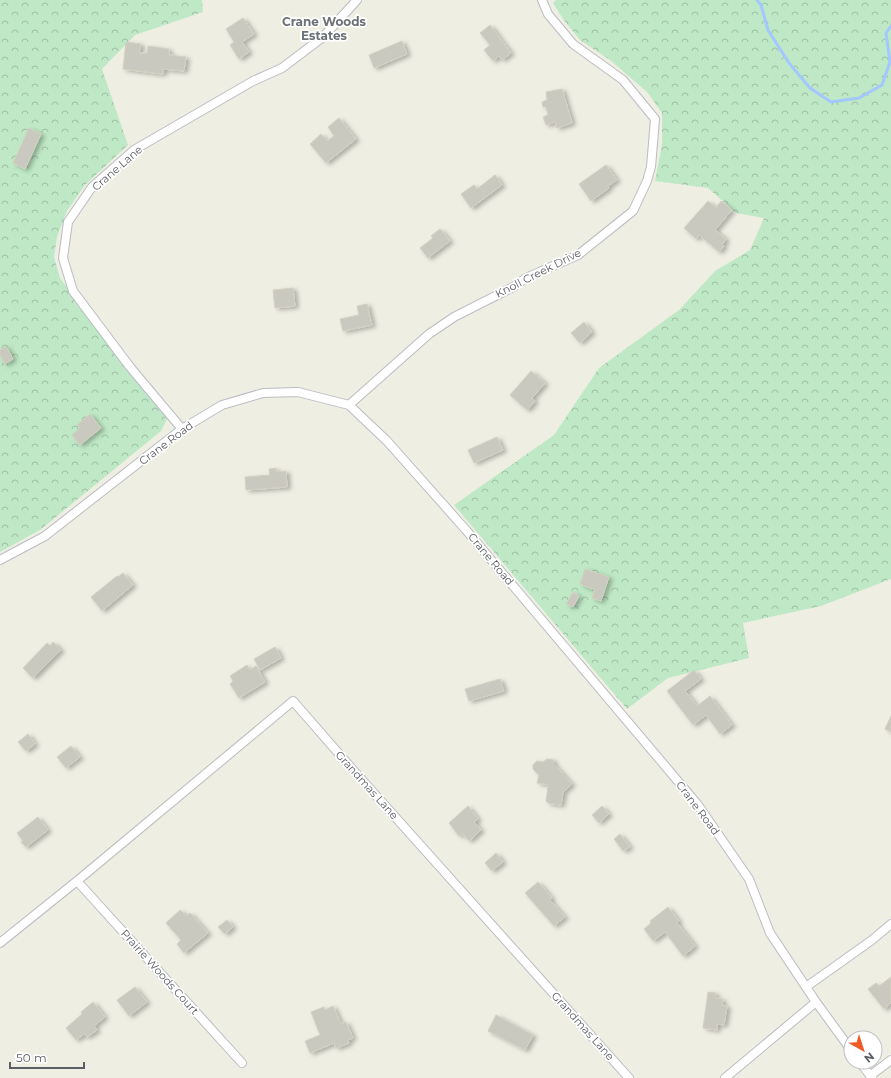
<svg xmlns="http://www.w3.org/2000/svg" width="891" height="1078" viewBox="0 0 891 1078" font-family="Montserrat,sans-serif">
<style>
.forest{fill:url(#forest-crowns)}
.lines{fill:none;stroke-linecap:round;stroke-linejoin:round}
.stream{stroke:#a3c7ff;stroke-width:3}
.building{fill:#cac9c0;stroke:#d4d1c1;filter:url(#shadow)}
.street-casing{stroke:#bbbcc3;stroke-width:10}
.street{stroke:#fff;stroke-width:8}
.labels{text-anchor:middle;stroke-width:3.5;stroke-linejoin:round;paint-order:stroke}
.street-label{font-size:11px;fill:#5b5e65;stroke:#fff}
.neighbourhood-label{font-size:12px;font-weight:bold;fill:#6c7077;stroke:#fff}
</style>
<defs>
<pattern id="forest-crowns" width="20" height="18" patternUnits="userSpaceOnUse"><rect width="20" height="18" fill="#bfe8c6"/><path d="M2 6a3 3 0 1 1 6 0M12 15a3 3 0 1 1 6 0" fill="none" stroke="#9ebfa4"/></pattern>
<filter id="shadow"><feDropShadow dx="3.5" dy="2" stdDeviation="2" flood-color="#0004"/></filter>
</defs>
<rect width="100%" height="100%" fill="#efeee3"/>
<!-- forest -->
<path class="forest" d="M 0,0 L 202,0 L 203,12 L 135,35 L 102,69 L 128,145 L 85,185 L 67,211 L 57,237 L 54,257 L 60,278 L 167,419 L 161,431 L 40,530 L 0,552 Z
M 556,0 L 891,0 L 891,579 L 821,606 L 743,623 L 749,658 L 668,678 L 627,709 L 454,505 L 554,435 L 599,368 L 679,310 L 715,271 L 750,250 L 764,218 L 736,213 L 708,188 L 655,181 L 662,144 L 662,113 L 647,92 L 610,60 L 580,40 L 563,19 L 553,3 Z"/>
<g class="lines">
<!-- stream -->
<path class="stream" d="M 757,0 L 761,5 L 768,30 L 789,63 L 810,88 L 831,102 L 859,98 L 882,85 L 890,62 L 886,33 L 891,26"/>
</g>
<!-- building -->
<path class="building" d="M 243,18 L 254,34 L 242,42 L 249,52 L 239,59 L 230,45 L 234,42 L 226,29 Z
M 490,25 L 511,53 L 502,60 L 499,56 L 493,61 L 484,50 L 490,45 L 480,33 Z
M 402,41 L 407,54 L 374,68 L 369,55 Z
M 126,42 L 141,44 L 139,53 L 147,53 L 148,46 L 169,49 L 169,55 L 186,57 L 184,71 L 163,69 L 163,74 L 123,69 Z
M 562,89 L 572,123 L 557,128 L 555,122 L 546,125 L 543,117 L 548,115 L 546,107 L 543,107 L 542,102 L 547,100 L 546,92 Z
M 339,118 L 356,139 L 326,163 L 310,144 L 321,134 L 327,141 L 334,136 L 328,127 Z
M 29,128 L 41,134 L 25,169 L 13,163 Z
M 606,165 L 617,180 L 608,186 L 609,188 L 591,201 L 579,184 Z
M 495,175 L 502,185 L 471,208 L 461,194 L 474,185 L 477,189 Z
M 708,201 L 716,208 L 721,201 L 732,210 L 715,230 L 726,239 L 722,245 L 724,246 L 719,252 L 699,235 L 696,239 L 684,228 Z
M 440,229 L 450,241 L 428,258 L 420,248 L 433,238 L 431,236 Z
M 293,288 L 295,306 L 275,308 L 273,290 Z
M 367,304 L 372,325 L 343,331 L 340,319 L 359,315 L 357,306 Z
M 584,322 L 592,332 L 580,343 L 571,333 Z
M 6,346 L 13,359 L 5,364 L 0,355 L 0,350 Z
M 531,371 L 545,383 L 532,398 L 535,401 L 527,410 L 510,395 Z
M 90,414 L 101,428 L 80,445 L 72,435 L 80,428 L 77,425 Z
M 497,437 L 503,450 L 474,463 L 468,450 Z
M 276,468 L 276,472 L 286,471 L 287,487 L 246,490 L 245,477 L 270,475 L 269,469 Z
M 585,569 L 609,577 L 601,601 L 592,598 L 595,590 L 580,584 Z
M 123,573 L 133,585 L 102,611 L 91,597 L 117,576 L 118,577 Z
M 573,592 L 579,596 L 573,607 L 566,604 Z
M 53,642 L 61,650 L 33,678 L 23,668 L 47,643 L 50,646 Z
M 275,647 L 281,658 L 260,670 L 254,659 Z
M 247,665 L 250,670 L 256,666 L 265,682 L 239,698 L 230,684 L 233,681 L 230,676 Z
M 694,670 L 701,679 L 685,691 L 697,706 L 710,696 L 732,725 L 720,734 L 706,715 L 693,725 L 667,691 Z
M 500,679 L 504,691 L 469,701 L 465,689 Z
M 891,716 L 891,732 L 885,729 Z
M 28,734 L 35,744 L 26,751 L 18,742 Z
M 71,746 L 80,757 L 66,768 L 57,757 Z
M 547,759 L 554,760 L 553,763 L 572,784 L 563,792 L 561,805 L 548,803 L 546,801 L 548,786 L 546,784 L 537,783 L 539,775 L 533,769 L 533,765 L 537,761 L 543,762 Z
M 468,806 L 478,819 L 474,822 L 481,830 L 469,841 L 462,833 L 459,836 L 449,823 Z
M 602,806 L 609,814 L 599,823 L 592,815 Z
M 38,817 L 48,830 L 26,847 L 21,842 L 23,841 L 17,833 Z
M 620,834 L 630,847 L 623,851 L 614,839 Z
M 496,853 L 503,862 L 492,871 L 485,863 Z
M 538,882 L 552,898 L 550,900 L 565,917 L 554,926 L 525,893 Z
M 668,907 L 679,921 L 677,923 L 695,946 L 683,956 L 665,932 L 653,941 L 644,929 L 651,923 L 650,921 Z
M 180,910 L 186,916 L 190,913 L 208,933 L 184,953 L 177,944 L 181,940 L 166,923 Z
M 227,920 L 233,927 L 225,934 L 218,927 Z
M 891,977 L 891,1003 L 884,1009 L 868,989 L 876,983 L 879,986 Z
M 135,987 L 147,1002 L 129,1016 L 117,1000 Z
M 708,992 L 716,993 L 715,998 L 723,999 L 722,1005 L 727,1006 L 724,1025 L 717,1024 L 717,1030 L 703,1028 Z
M 93,1002 L 105,1017 L 94,1026 L 97,1030 L 87,1037 L 84,1034 L 76,1040 L 66,1028 L 82,1014 L 81,1012 Z
M 333,1006 L 341,1024 L 346,1022 L 353,1038 L 348,1040 L 349,1043 L 336,1048 L 334,1043 L 310,1053 L 305,1041 L 320,1035 L 311,1012 L 324,1007 L 325,1010 Z
M 496,1015 L 533,1035 L 525,1050 L 488,1031 Z"/>
<g class="lines">
<!-- street casing -->
<g class="street-casing">
<path id="street" d="M 349,405 L 429,334 L 454,317 L 513,287 L 526,278 L 578,255 L 633,211 L 647,181 L 651,167 L 655,119 L 623,80 L 573,44 L 548,14 L 542,0
M 182,429 L 130,367 L 73,291 L 63,258 L 68,222 L 92,187 L 134,150 L 253,81 L 282,68 L 323,37 L 357,0
M 0,560 L 45,536 L 182,429 L 222,405 L 263,393 L 298,392 L 349,405 L 387,441 L 466,530 L 698,805 L 749,879 L 770,933 L 816,1002 L 851,1050
M 77,881 L 242,1063
M 0,943 L 77,881 L 293,701 L 354,771 L 629,1078
M 806,987 L 872,940 L 891,924
M 860,1062 L 872,1078
M 870,1076 L 891,1060
M 725,1078 L 816,1002"/>
</g>
<!-- street -->
<use href="#street" class="street"/>
</g>
<g class="labels">
<!-- street labels -->
<g class="street-label">
<text transform="translate(117 168) rotate(-41)" y="4">Crane Lane</text>
<text transform="translate(538 273) rotate(-27)" y="4">Knoll Creek Drive</text>
<text transform="translate(166 443) rotate(-37)" y="4">Crane Road</text>
<text transform="translate(491 559) rotate(50)" y="4">Crane Road</text>
<text transform="translate(367 785) rotate(48)" y="4">Grandmas Lane</text>
<text transform="translate(698 808) rotate(53)" y="4">Crane Road</text>
<text transform="translate(160 972) rotate(48)" y="4">Prairie Woods Court</text>
<text transform="translate(583 1026) rotate(48)" y="4">Grandmas Lane</text>
</g>
<!-- neighbourhood labels -->
<g class="neighbourhood-label">
<text x="324" y="26">Crane Woods<tspan x="324" dy="14">Estates</tspan></text>
</g>
</g>
<!-- north arrow -->
<g transform="translate(863 1050) rotate(141)"><circle r="19" fill="#ffffff" stroke="#bdbfc1"/>
<path d="M0-3L7 15L0 10L-7 15Z" fill="#f15a27"/>
<text y="-6" font-size="11" font-weight="bold" text-anchor="middle" fill="#5b5e65">N</text>
</g>
<!-- scale -->
<path d="M10 1062v6h74v-6" fill="none" stroke="#5b5e65" stroke-width="2"/>
<text x="16" y="1062" font-size="12" fill="#5b5e65" stroke="#ffffff" stroke-width="3" paint-order="stroke">50 m</text>
</svg>
